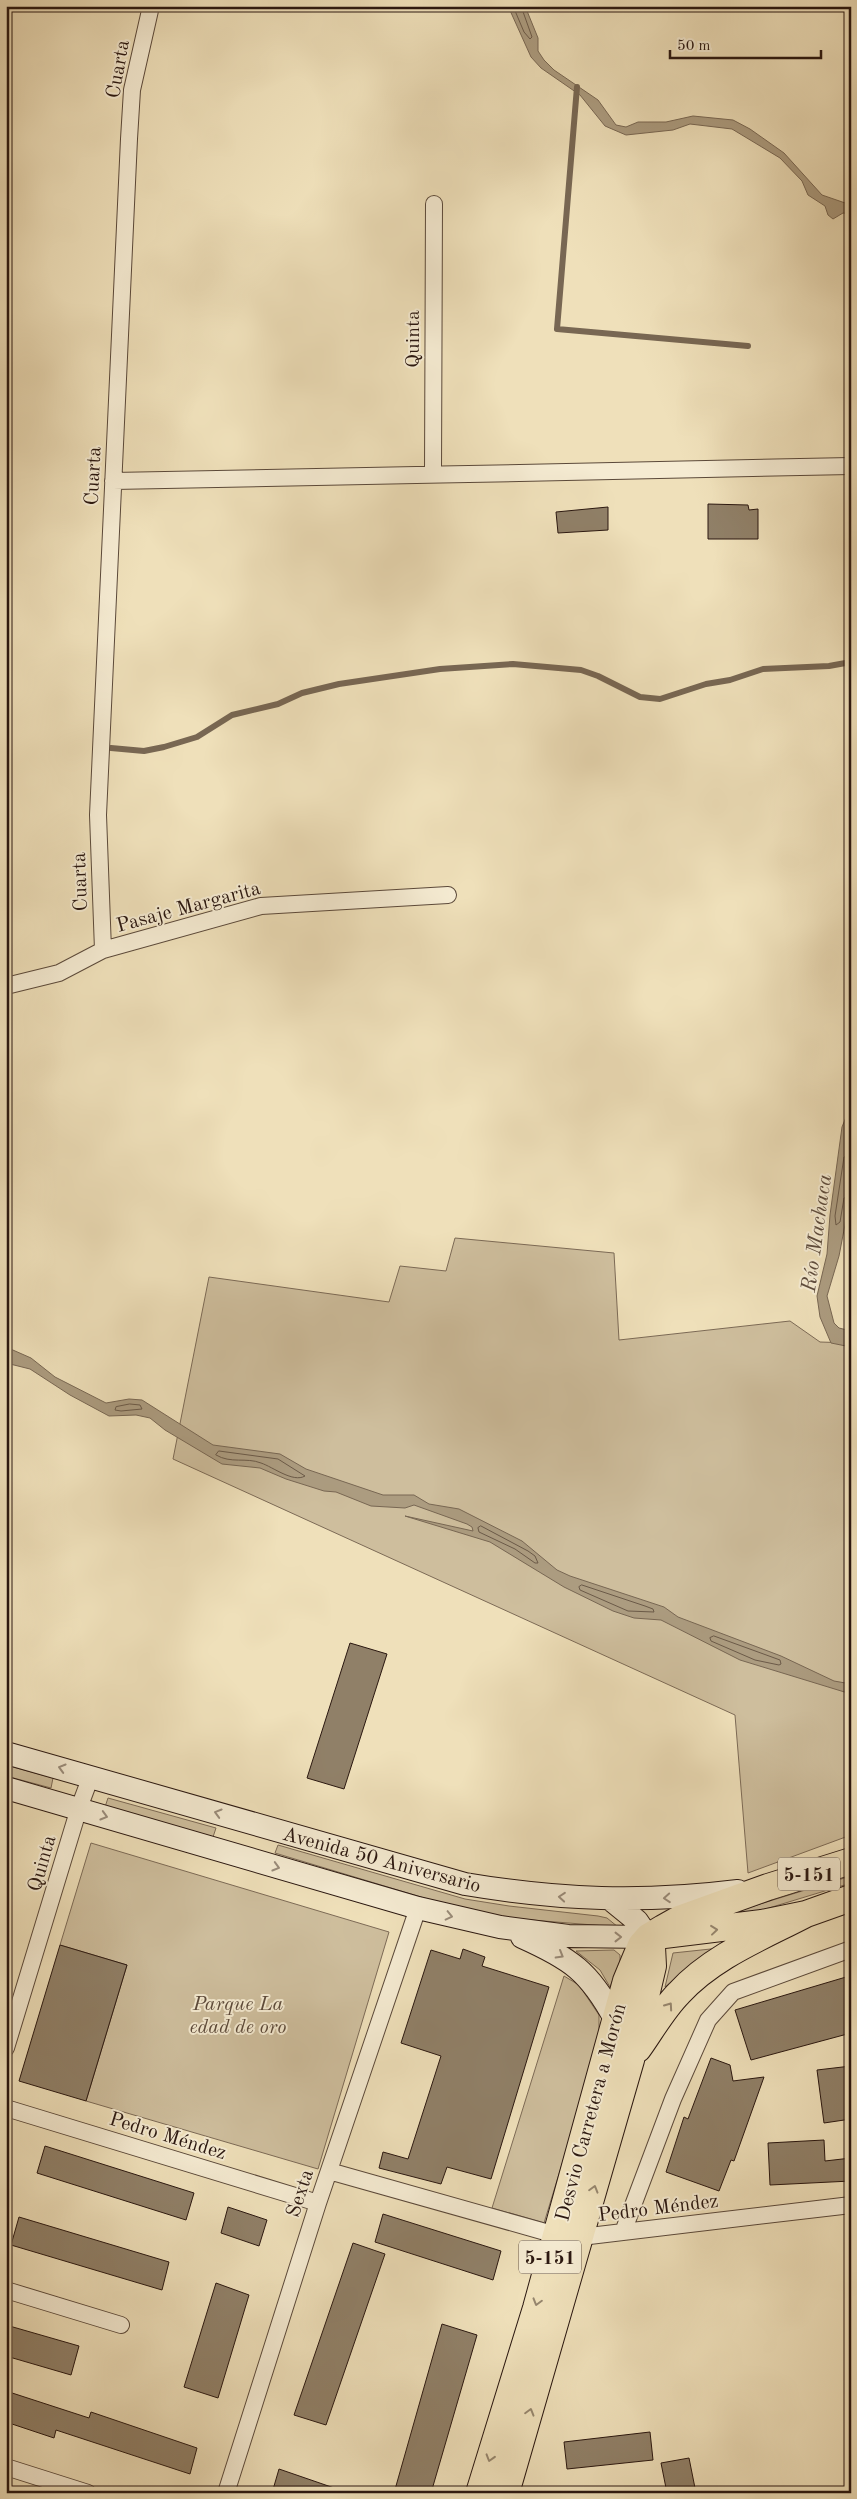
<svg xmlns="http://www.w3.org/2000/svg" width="857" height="2499" viewBox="0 0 857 2499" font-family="'Old Standard TT',serif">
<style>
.green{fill:#cebe9d;stroke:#7c6a56}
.water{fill:#ac9c80;stroke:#786753}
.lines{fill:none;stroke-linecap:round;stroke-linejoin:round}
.shore{stroke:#6b5a48;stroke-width:1}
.stream{stroke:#786753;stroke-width:6}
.building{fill:#908068;stroke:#2a1710}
.minor-casing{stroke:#5b493a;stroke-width:18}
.secondary-casing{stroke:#2a1710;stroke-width:24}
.primary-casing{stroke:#2a1710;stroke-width:28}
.minor{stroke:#f5ebd2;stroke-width:16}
.secondary{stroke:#f5ebd2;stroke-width:22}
.primary{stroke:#efe0ba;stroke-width:26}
.oneway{stroke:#9a8c7b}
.oneway2{stroke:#96866e}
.labels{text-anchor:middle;stroke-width:4;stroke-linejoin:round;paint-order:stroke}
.shield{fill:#f5ebd2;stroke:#67574a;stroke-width:1}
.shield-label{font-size:19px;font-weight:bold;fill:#2a1710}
.street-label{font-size:20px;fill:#2a1710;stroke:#f5ebd2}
.park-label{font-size:20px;font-style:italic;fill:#5b493a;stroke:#f5ebd2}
.water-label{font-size:21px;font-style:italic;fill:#5e4c3d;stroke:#f5ebd2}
</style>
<rect width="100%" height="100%" fill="#efe0ba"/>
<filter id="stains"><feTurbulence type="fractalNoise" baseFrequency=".004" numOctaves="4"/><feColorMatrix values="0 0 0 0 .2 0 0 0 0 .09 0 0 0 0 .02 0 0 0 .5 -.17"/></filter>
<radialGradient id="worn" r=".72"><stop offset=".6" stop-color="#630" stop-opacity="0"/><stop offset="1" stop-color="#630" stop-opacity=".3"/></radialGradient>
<!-- green -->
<path class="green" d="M 455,1238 L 614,1253 L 619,1340 L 790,1321 L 820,1342 L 851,1343 L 851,1835 L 748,1873 L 735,1715 L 173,1459 L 209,1277 L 389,1302 L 400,1266 L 446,1271 Z
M 6,1765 L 53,1778 L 51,1788 L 6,1776 Z
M 108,1798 L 216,1828 L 213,1837 L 105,1807 Z
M 91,1843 L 389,1932 L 318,2169 L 86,2101 L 127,1965 L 60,1945 Z
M 278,1845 L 465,1899 L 509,1906 L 598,1916 L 607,1918 L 618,1927 L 507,1918 L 464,1910 L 275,1853 Z
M 851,1876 L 851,1883 L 759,1911 L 708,1920 Z
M 720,1948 L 665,1987 L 673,1953 Z
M 614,1950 L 620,1955 L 620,1961 L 610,1987 L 600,1970 L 576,1951 Z
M 564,1976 L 579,1985 L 599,2015 L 599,2043 L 544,2223 L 492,2208 Z"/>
<!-- water -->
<path class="water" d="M 508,6 L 525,6 L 538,38 L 538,51 L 544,60 L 554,70 L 598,100 L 616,125 L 626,127 L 638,122 L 666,122 L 693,116 L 733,120 L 750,129 L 784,153 L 822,195 L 851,205 L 851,214 L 843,213 L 833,219 L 828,215 L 825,206 L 808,195 L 802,181 L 780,158 L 732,129 L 690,124 L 673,130 L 626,135 L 605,126 L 580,95 L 541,68 L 531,57 Z
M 851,1105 L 848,1148 L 851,1159 L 848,1209 L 839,1256 L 827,1296 L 834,1323 L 839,1328 L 851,1331 L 851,1347 L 831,1343 L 820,1317 L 817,1296 L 827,1254 L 830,1215 L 842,1127 Z
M 6,1347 L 31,1358 L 55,1377 L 106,1403 L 129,1399 L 142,1400 L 213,1445 L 280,1454 L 306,1469 L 383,1495 L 414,1495 L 429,1504 L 459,1509 L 522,1541 L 557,1570 L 570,1576 L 664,1607 L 678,1617 L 781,1656 L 834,1681 L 851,1684 L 851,1694 L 740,1660 L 661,1620 L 634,1618 L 613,1611 L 564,1587 L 490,1542 L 405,1516 L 473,1531 L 472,1527 L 467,1524 L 414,1505 L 405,1508 L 371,1506 L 336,1492 L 324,1491 L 286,1479 L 260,1468 L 222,1464 L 165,1430 L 150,1418 L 136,1415 L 109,1416 L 70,1395 L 30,1369 L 6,1363 Z"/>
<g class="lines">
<!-- shore -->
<path class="shore" d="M 513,6 L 524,32 L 530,39 L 532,37 L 521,6
M 851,1156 L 844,1157 L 835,1216 L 836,1225 L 840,1222 L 844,1198 L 851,1195
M 130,1404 L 140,1405 L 142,1409 L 121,1411 L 115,1410 L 116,1407 Z
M 219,1451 L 278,1459 L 305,1476 C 293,1483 273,1467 261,1463 C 246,1457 231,1464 216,1455 Z
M 481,1526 L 528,1551 L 535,1556 L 538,1563 L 535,1563 L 515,1549 L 479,1532 L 478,1528 Z
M 582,1585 L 645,1606 L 653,1609 L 654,1612 L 628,1611 L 580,1590 L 579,1587 Z
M 714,1636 L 780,1660 L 781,1664 L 779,1665 L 755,1660 L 711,1641 L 710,1638 Z"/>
<!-- stream -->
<path class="stream" d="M 577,87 L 557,329 L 748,346
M 111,748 L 144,751 L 164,747 L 197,737 L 232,715 L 278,704 L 302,693 L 339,684 L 440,669 L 513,664 L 581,670 L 598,676 L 640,697 L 660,699 L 706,684 L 730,680 L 763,669 L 829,666 L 851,662"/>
</g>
<!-- building -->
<path class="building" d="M 708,504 L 748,505 L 749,510 L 758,509 L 758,539 L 708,539 Z
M 608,507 L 608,530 L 558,533 L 556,512 Z
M 350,1643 L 387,1654 L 344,1789 L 307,1778 Z
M 60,1945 L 127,1965 L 86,2101 L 19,2081 Z
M 463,1949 L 485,1957 L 482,1966 L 549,1987 L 491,2179 L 447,2167 L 441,2184 L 379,2168 L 383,2152 L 408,2159 L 441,2056 L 401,2043 L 431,1950 L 460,1959 Z
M 846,1977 L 851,1994 L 851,2033 L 751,2060 L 735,2010 Z
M 711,2058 L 730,2065 L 733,2081 L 764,2077 L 734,2161 L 731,2160 L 719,2191 L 666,2172 L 684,2117 L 688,2119 Z
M 851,2066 L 851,2119 L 824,2123 L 817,2070 Z
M 824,2140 L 825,2161 L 851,2158 L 851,2181 L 770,2185 L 768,2143 Z
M 45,2146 L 194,2193 L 186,2220 L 37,2173 Z
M 228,2207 L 267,2220 L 259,2246 L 221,2233 Z
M 383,2214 L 501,2251 L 493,2280 L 375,2242 Z
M 19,2217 L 169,2262 L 162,2290 L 11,2245 Z
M 353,2243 L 385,2254 L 326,2425 L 294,2415 Z
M 216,2283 L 249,2295 L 218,2398 L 184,2387 Z
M 442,2324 L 477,2335 L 431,2493 L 394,2493 Z
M 6,2325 L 79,2346 L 71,2375 L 6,2356 Z
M 6,2391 L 89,2418 L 91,2412 L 197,2448 L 190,2474 L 56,2430 L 54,2438 L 6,2422 Z
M 650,2432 L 653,2460 L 567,2469 L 564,2442 Z
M 689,2458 L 696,2493 L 667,2493 L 661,2463 Z
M 279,2469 L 340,2490 L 339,2493 L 272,2493 Z"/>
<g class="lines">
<!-- minor casing -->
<g class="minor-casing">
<path id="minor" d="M 433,473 L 434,204
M 113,481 C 359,475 605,473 851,466
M 103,950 L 98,815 L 129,139 L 132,90 L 151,6
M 6,986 L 59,973 L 103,950 L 261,906 L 448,895
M 6,2048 L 79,1808 L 91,1776
M 6,2108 L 318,2203
M 329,2171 L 556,2235 L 581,2237 L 851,2205
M 623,2232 L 673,2099 L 708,2020 L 733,1992 L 851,1949
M 6,2290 L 121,2325
M 6,2467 L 88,2493
M 226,2493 L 318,2203 L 418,1908"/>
</g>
<!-- secondary casing -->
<g class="secondary-casing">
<path id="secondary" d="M 6,1753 L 465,1884 C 561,1900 641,1903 738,1891
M 6,1788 L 418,1908 L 500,1927 L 568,1936 L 648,1937
M 610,1899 L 637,1921 L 648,1937
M 522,1937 C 571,1959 589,1971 615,2019"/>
</g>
<!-- primary casing -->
<g class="primary-casing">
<path id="primary" d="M 664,1935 L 762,1923 L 806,1914 L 851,1898
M 638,2049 C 651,2031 663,2009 679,1993 C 713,1956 762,1937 806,1914
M 479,2493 L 536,2308 L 626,1981 L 641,1945 L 648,1937 L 663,1928 L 679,1919 L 768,1887 L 851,1861
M 506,2493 L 631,2060 L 653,1966 L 652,1947 L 648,1937"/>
</g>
<!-- minor -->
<use href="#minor" class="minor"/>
<!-- secondary -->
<use href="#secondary" class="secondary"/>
<!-- primary -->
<use href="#primary" class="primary"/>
</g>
<!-- one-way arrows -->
<defs><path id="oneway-chevron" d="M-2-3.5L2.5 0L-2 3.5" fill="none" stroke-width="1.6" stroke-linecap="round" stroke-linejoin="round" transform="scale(1.25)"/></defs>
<g class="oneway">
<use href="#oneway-chevron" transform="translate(62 1768) rotate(-164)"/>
<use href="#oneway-chevron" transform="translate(218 1813) rotate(-164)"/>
<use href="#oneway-chevron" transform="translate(104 1816) rotate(16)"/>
<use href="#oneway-chevron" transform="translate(276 1867) rotate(16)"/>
<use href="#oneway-chevron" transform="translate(562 1897) rotate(-175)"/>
<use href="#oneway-chevron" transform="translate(667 1898) rotate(176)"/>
<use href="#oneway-chevron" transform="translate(449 1916) rotate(13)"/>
<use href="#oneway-chevron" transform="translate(618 1937)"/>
<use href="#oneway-chevron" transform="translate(560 1955) rotate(30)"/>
</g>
<g class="oneway2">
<use href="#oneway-chevron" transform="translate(714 1930) rotate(-6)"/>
<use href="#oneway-chevron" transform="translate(669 2006) rotate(-55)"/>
<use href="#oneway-chevron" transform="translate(594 2189) rotate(-74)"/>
<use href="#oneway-chevron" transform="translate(537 2302) rotate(106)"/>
<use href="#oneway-chevron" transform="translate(530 2412) rotate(-74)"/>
<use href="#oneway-chevron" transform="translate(490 2458) rotate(107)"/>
</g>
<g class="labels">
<!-- shield labels -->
<g class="shield">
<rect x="778" y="1857.5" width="62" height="33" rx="4"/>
<rect x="519" y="2240.5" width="62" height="33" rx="4"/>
</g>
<g class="shield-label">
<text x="809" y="1881">5-151</text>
<text x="550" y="2264">5-151</text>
</g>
<!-- street labels -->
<g class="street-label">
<text transform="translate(117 69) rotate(-80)" y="7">Cuarta</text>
<text transform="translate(412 339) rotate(-90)" y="7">Quinta</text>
<text transform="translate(92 476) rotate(-87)" y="7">Cuarta</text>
<text transform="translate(79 882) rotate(-92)" y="7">Cuarta</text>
<text transform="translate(188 906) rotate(-15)" y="7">Pasaje Margarita</text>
<text transform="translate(382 1859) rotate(15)" y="7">Avenida 50 Aniversario</text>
<text transform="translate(41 1863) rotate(-74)" y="7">Quinta</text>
<text transform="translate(590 2112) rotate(-75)" y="7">Desvio Carretera a Morón</text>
<text transform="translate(168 2135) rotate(17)" y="7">Pedro Méndez</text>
<text transform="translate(299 2193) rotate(-72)" y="7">Sexta</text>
<text transform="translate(658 2207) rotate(-7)" y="7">Pedro Méndez</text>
</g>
<!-- park labels -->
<g class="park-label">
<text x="238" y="2010">Parque La<tspan x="238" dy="23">edad de oro</tspan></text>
</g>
<!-- water labels -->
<g class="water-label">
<text transform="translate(816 1233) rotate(-82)" y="7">Río Machaca</text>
</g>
</g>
<!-- margin -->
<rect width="857" height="2499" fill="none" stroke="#efe0ba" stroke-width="25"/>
<rect x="8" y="8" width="842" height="2484" fill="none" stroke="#2a1710" stroke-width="2.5"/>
<rect x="12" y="12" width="832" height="2474" fill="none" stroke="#2a1710"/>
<!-- scale -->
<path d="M670 50v8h151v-8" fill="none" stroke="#2a1710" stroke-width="2.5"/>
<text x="677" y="50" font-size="15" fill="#2a1710" stroke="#f5ebd2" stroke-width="4" paint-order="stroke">50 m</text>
<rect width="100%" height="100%" filter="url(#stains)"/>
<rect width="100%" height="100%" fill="url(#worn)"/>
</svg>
